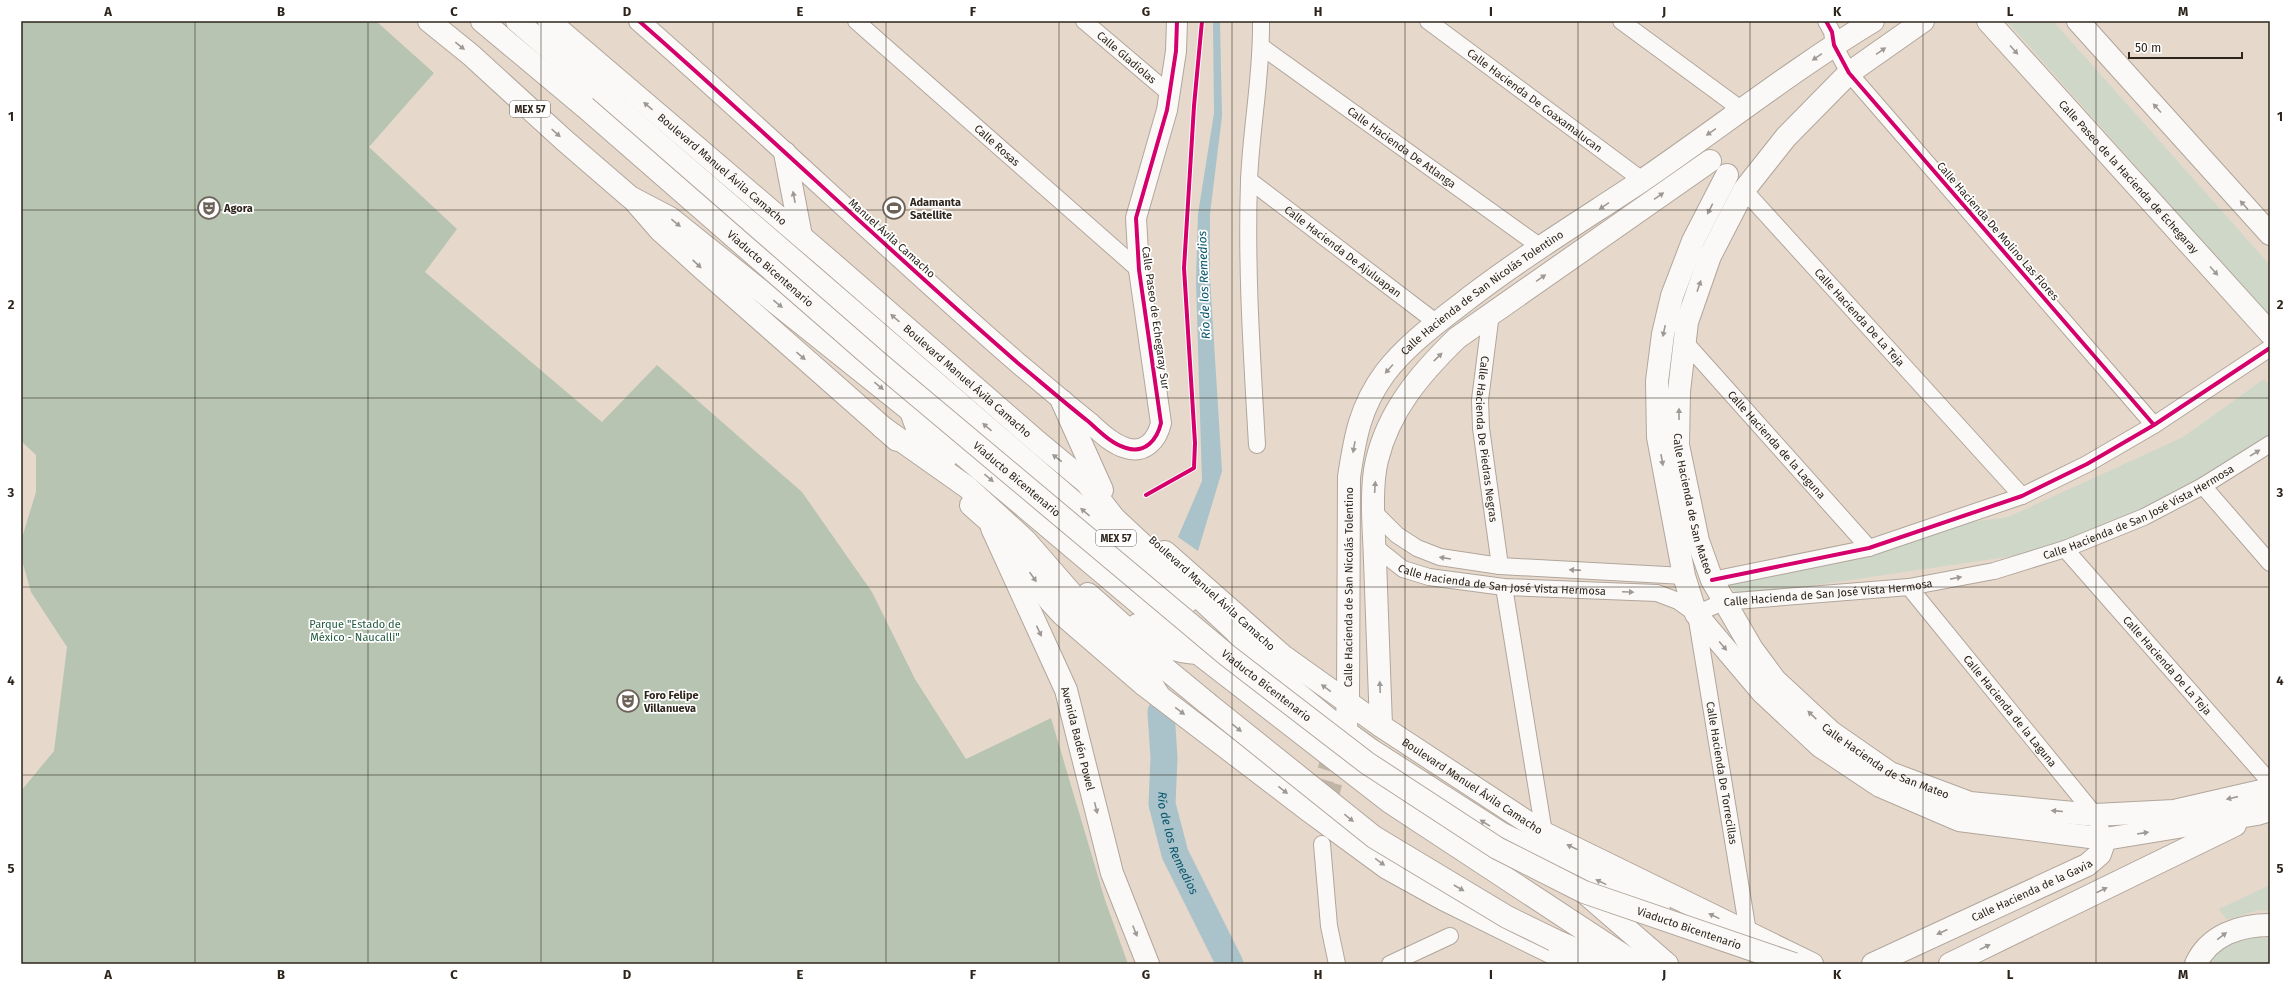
<svg xmlns="http://www.w3.org/2000/svg" width="2291" height="985" viewBox="0 0 2291 985" font-family="'Fira Sans',sans-serif">
<style>
.green{fill:#ced7c8}
.forest{fill:#b7c4b2}
.water{fill:#aac2c9}
.lines{fill:none;stroke-linecap:round;stroke-linejoin:round}
.river{stroke:#aac2c9;stroke-width:27}
.tertiary-tunnel{stroke:#c1b5a8;stroke-width:20;stroke-dasharray:20 10;stroke-linecap:butt}
.secondary-tunnel{stroke:#c1b5a8;stroke-width:22;stroke-dasharray:22 11;stroke-linecap:butt}
.minor-casing{stroke:#b1a69c;stroke-width:18}
.tertiary-casing{stroke:#b1a69c;stroke-width:22}
.secondary-casing{stroke:#b1a69c;stroke-width:24}
.primary-casing{stroke:#b1a69c;stroke-width:24}
.trunk-casing{stroke:#b1a69c;stroke-width:24}
.motorway-casing{stroke:#b1a69c;stroke-width:24}
.minor{stroke:#fbf9f7;stroke-width:16}
.tertiary{stroke:#fbf9f7;stroke-width:20}
.secondary{stroke:#fbf9f7;stroke-width:22}
.primary{stroke:#fbf9f7;stroke-width:22}
.trunk{stroke:#fbf9f7;stroke-width:22}
.motorway{stroke:#fbf9f7;stroke-width:22}
.motorway-bridge-casing{stroke:#b1a69c;stroke-width:24;stroke-linecap:butt}
.motorway-bridge{stroke:#fbf9f7;stroke-width:22}
.cycleway-casing{stroke:#fff;stroke-width:6}
.cycleway{stroke:#d6006c;stroke-width:4}
.oneway{fill:#9e9994}
.grid{fill:none;stroke:#2d241b;stroke-width:1;stroke-opacity:0.55}
.labels{text-anchor:middle;stroke-width:3.5;stroke-linejoin:round;paint-order:stroke}
.shield{fill:#fff;stroke:#6c665f;stroke-width:1}
.shield-label{font-size:10px;font-weight:bold;fill:#2d241b}
.street-label{font-size:11px;fill:#2d241b;stroke:#fff}
.poi-label{font-size:11px;font-weight:bold;fill:#2d241b;stroke:#fff;text-anchor:start}
.park-label{font-size:11px;fill:#20593c;stroke:#fff}
.water-label{font-size:12px;font-style:italic;fill:#07566d;stroke:#fff}
.neatline{fill:none;stroke:#2d241b;stroke-width:1.5}
.grid-label{font-size:13px;text-anchor:middle;font-weight:bold;fill:#2d241b}
</style>
<rect width="100%" height="100%" fill="#e6d9cb"/>
<!-- green -->
<path class="green" d="M 2007,21 L 2053,21 L 2270,265 L 2270,317 Z
M 2264,379 L 2270,385 L 2270,435 L 2232,460 L 2149,507 L 2041,552 L 1740,596 L 1720,576 L 1903,546 L 1926,528 L 2008,517 L 2096,477 L 2183,437 Z
M 2270,885 L 2270,911 L 2259,910 L 2227,920 L 2219,909 Z
M 2253,937 L 2270,938 L 2270,964 L 2207,964 C 2218,948 2235,942 2253,937 Z"/>
<!-- forest -->
<path class="forest" d="M 21,21 L 376,21 L 434,73 L 369,147 L 457,229 L 425,272 L 602,422 L 657,365 L 802,492 L 872,592 L 915,679 L 966,759 L 1051,718 L 1105,900 L 1128,964 L 21,964 L 21,791 L 54,751 L 67,647 L 31,592 L 21,557 L 21,541 L 36,492 L 36,455 L 21,441 Z"/>
<!-- water -->
<path class="water" d="M 1213,21 L 1220,21 L 1222,116 L 1210,214 L 1210,278 L 1222,471 L 1198,551 L 1178,537 L 1202,481 L 1196,282 L 1198,214 L 1214,113 Z"/>
<g class="lines">
<!-- river -->
<path class="river" id="s1" d="M 1161,712 L 1164,758 L 1162,804 L 1175,854 L 1230,964"/>
<!-- tertiary-tunnel -->
<path class="tertiary-tunnel" d="M 1319,799 L 1336,741"/>
<!-- secondary-tunnel -->
<path class="secondary-tunnel" d="M 1326,804 L 1341,743"/>
<!-- minor casing -->
<g class="minor-casing">
<g id="minor">
<path id="s2" d="M 856,21 L 1139,270"/>
<path id="s3" d="M 1084,21 L 1170,94"/>
<path id="s4" d="M 1428,21 L 1642,180"/>
<path d="M 1621,21 L 1742,110"/>
<path d="M 1826,21 L 1832,32 L 1834,45 L 1849,73 L 2154,425"/>
<path id="s5" d="M 1262,47 L 1542,248"/>
<path id="s6" d="M 1249,180 L 1437,323"/>
<path id="s7" d="M 1744,190 L 2022,496"/>
<path id="s8" d="M 1491,313 L 1480,400 L 1481,428 L 1500,566"/>
<path id="s9" d="M 1684,341 L 1869,548"/>
<path d="M 1257,445 C 1252,357 1246,270 1249,181 C 1251,128 1262,75 1261,21"/>
<path d="M 2203,486 L 2270,563"/>
<path d="M 1373,511 L 1397,535 L 1417,548 L 1440,557 L 1500,566 L 1684,576"/>
<path id="s10" d="M 1374,546 L 1403,569 L 1429,577 L 1504,587 L 1657,593 L 1678,601 L 1696,614"/>
<path id="s11" d="M 2065,549 L 2270,782"/>
<path d="M 1712,580 L 1869,548 L 2022,496 L 2087,464 L 2154,425 L 2270,348"/>
<path d="M 1504,587 L 1544,833"/>
<path id="s12" d="M 1909,587 L 2095,815 L 2105,839"/>
<path id="s13" d="M 1696,614 L 1723,602 L 1909,587 L 1994,571 L 2065,549 L 2144,517 L 2203,486 L 2270,444"/>
<path id="s14" d="M 1696,614 L 1748,932"/>
<path d="M 1322,844 L 1329,926 L 1337,964"/>
<path d="M 1390,964 L 1450,936"/>
</g>
</g>
<!-- tertiary casing -->
<g class="tertiary-casing">
<path id="tertiary" d="M 639,21 C 767,133 890,252 1019,364 C 1042,383 1065,403 1089,422 C 1100,432 1112,444 1126,448 C 1145,454 1157,440 1161,423 L 1139,270 L 1136,218 L 1167,110 L 1176,51 L 1177,21"/>
</g>
<!-- secondary casing -->
<g class="secondary-casing">
<g id="secondary">
<path id="s15" d="M 1923,21 L 1849,73 L 1786,137 L 1744,190 L 1710,256 L 1687,322 L 1679,391 L 1678,445 L 1698,541 L 1712,580 L 1752,649 L 1775,680 L 1831,732 L 1890,773 L 1970,803 L 2095,815 L 2174,811 L 2270,789"/>
<path id="s16" d="M 1988,21 L 2270,333"/>
<path d="M 2078,21 L 2270,234"/>
<path d="M 1727,175 L 1693,241 L 1672,296 L 1663,334 L 1657,381 L 1658,437 L 1684,576 L 1696,614 L 1762,692 L 1820,746 L 1880,786 L 1959,820 L 2105,839 L 2257,814 L 2270,810"/>
<path id="s17" d="M 992,528 L 1066,690 L 1112,873 L 1148,964"/>
<path id="s18" d="M 1346,726 L 1348,703 L 1349,477 C 1355,437 1360,407 1385,373 C 1404,348 1431,327 1456,308 C 1514,262 1578,223 1640,182 C 1718,129 1792,70 1873,21"/>
<path d="M 1381,726 C 1379,671 1377,615 1375,560 C 1374,531 1370,488 1377,460 C 1389,410 1421,373 1457,338 L 1710,161"/>
<path id="s19" d="M 1873,964 L 2087,865 L 2100,854 L 2105,839"/>
<path d="M 1950,964 L 2235,825"/>
</g>
</g>
<!-- primary casing -->
<g class="primary-casing">
<g id="primary">
<path id="s20" d="M 549,21 L 824,256 L 1040,444 L 1098,492"/>
<path d="M 785,153 L 801,236"/>
<path d="M 633,199 L 660,230 L 702,268 L 897,440"/>
<path d="M 1062,401 L 1102,490"/>
<path d="M 971,505 L 988,520 L 1015,551 L 1050,601 L 1063,615 L 1143,684 L 1308,810 L 1387,868 L 1443,899 L 1575,964"/>
<path id="s21" d="M 1165,552 L 1283,656 L 1381,726 L 1544,833 L 1812,964"/>
<path d="M 2196,964 C 2209,935 2240,925 2270,925"/>
</g>
</g>
<!-- trunk casing -->
<g class="trunk-casing">
<path id="trunk" d="M 429,21 L 471,55 L 564,140 L 630,197 L 670,218 L 911,411 L 1198,653 L 1390,802 L 1624,956 L 1640,964
M 517,21 L 1188,601
M 1252,656 L 1326,717 L 1371,750 L 1502,834 L 1659,910"/>
</g>
<!-- motorway casing -->
<g class="motorway-casing">
<path id="motorway" d="M 482,21 L 585,107
M 911,411 L 918,431 L 946,458
M 882,427 L 967,487 L 1025,540 L 1118,647 L 1140,666 L 1159,696
M 1083,478 L 1114,518 L 1235,631 L 1267,669
M 1088,594 L 1145,645 L 1150,656
M 1137,625 C 1161,642 1167,652 1198,653
M 1137,651 L 1150,656 L 1207,703
M 1584,892 L 1667,964
M 1554,940 L 1610,964"/>
</g>
<!-- minor -->
<use href="#minor" class="minor"/>
<!-- tertiary -->
<use href="#tertiary" class="tertiary"/>
<!-- secondary -->
<use href="#secondary" class="secondary"/>
<!-- primary -->
<use href="#primary" class="primary"/>
<!-- trunk -->
<use href="#trunk" class="trunk"/>
<!-- motorway -->
<use href="#motorway" class="motorway"/>
<!-- motorway-bridge casing -->
<g class="motorway-bridge-casing">
<g id="motorway-bridge">
<path id="s22" d="M 585,107 L 881,365 L 1228,656 L 1367,763 L 1497,848 L 1584,892 L 1794,964"/>
<path d="M 1207,703 L 1374,837 L 1507,917 L 1554,940"/>
</g>
</g>
<!-- motorway-bridge -->
<use href="#motorway-bridge" class="motorway-bridge"/>
<!-- cycleway casing -->
<g class="cycleway-casing">
<path id="cycleway" d="M 639,21 C 767,133 890,252 1019,364 C 1042,383 1065,403 1089,422 C 1100,432 1112,444 1126,448 C 1145,454 1157,440 1161,423 L 1139,270 L 1136,218 L 1167,110 L 1176,51 L 1177,21
M 1826,21 L 1832,32 L 1834,45 L 1849,73 L 2154,425
M 1146,495 L 1194,468 L 1195,443 L 1184,268 L 1194,106 L 1202,21
M 1712,580 L 1869,548 L 2022,496 L 2087,464 L 2154,425 L 2270,348"/>
</g>
<!-- cycleway -->
<use href="#cycleway" class="cycleway"/>
</g>
<!-- one-way arrows -->
<defs><path id="oneway-solid" d="M-6-.8H1V-3.2L6.5 0L1 3.2V.8H-6Z"/></defs>
<g class="oneway">
<use href="#oneway-solid" transform="translate(460 46) rotate(39)"/>
<use href="#oneway-solid" transform="translate(2014 50) rotate(48)"/>
<use href="#oneway-solid" transform="translate(1881 51) rotate(-35)"/>
<use href="#oneway-solid" transform="translate(1817 57) rotate(145)"/>
<use href="#oneway-solid" transform="translate(648 106) rotate(-140)"/>
<use href="#oneway-solid" transform="translate(2157 108) rotate(-132)"/>
<use href="#oneway-solid" transform="translate(1711 132) rotate(145)"/>
<use href="#oneway-solid" transform="translate(556 133) rotate(42)"/>
<use href="#oneway-solid" transform="translate(1659 196) rotate(-35)"/>
<use href="#oneway-solid" transform="translate(794 197) rotate(-101)"/>
<use href="#oneway-solid" transform="translate(2244 205) rotate(-132)"/>
<use href="#oneway-solid" transform="translate(1604 206) rotate(146)"/>
<use href="#oneway-solid" transform="translate(1710 209) rotate(117)"/>
<use href="#oneway-solid" transform="translate(676 223) rotate(39)"/>
<use href="#oneway-solid" transform="translate(697 264) rotate(43)"/>
<use href="#oneway-solid" transform="translate(2214 271) rotate(48)"/>
<use href="#oneway-solid" transform="translate(1541 278) rotate(-35)"/>
<use href="#oneway-solid" transform="translate(1699 286) rotate(-71)"/>
<use href="#oneway-solid" transform="translate(778 304) rotate(39)"/>
<use href="#oneway-solid" transform="translate(895 318) rotate(-139)"/>
<use href="#oneway-solid" transform="translate(1664 331) rotate(102)"/>
<use href="#oneway-solid" transform="translate(801 356) rotate(41)"/>
<use href="#oneway-solid" transform="translate(1438 357) rotate(-44)"/>
<use href="#oneway-solid" transform="translate(1389 369) rotate(132)"/>
<use href="#oneway-solid" transform="translate(879 386) rotate(39)"/>
<use href="#oneway-solid" transform="translate(1679 414) rotate(-90)"/>
<use href="#oneway-solid" transform="translate(987 427) rotate(-139)"/>
<use href="#oneway-solid" transform="translate(1354 447) rotate(100)"/>
<use href="#oneway-solid" transform="translate(2255 453) rotate(-32)"/>
<use href="#oneway-solid" transform="translate(1057 458) rotate(-142)"/>
<use href="#oneway-solid" transform="translate(1662 460) rotate(80)"/>
<use href="#oneway-solid" transform="translate(989 478) rotate(40)"/>
<use href="#oneway-solid" transform="translate(1375 487) rotate(-86)"/>
<use href="#oneway-solid" transform="translate(1085 512) rotate(-139)"/>
<use href="#oneway-solid" transform="translate(1445 558) rotate(-171)"/>
<use href="#oneway-solid" transform="translate(1575 570) rotate(-177)"/>
<use href="#oneway-solid" transform="translate(1033 577) rotate(55)"/>
<use href="#oneway-solid" transform="translate(1956 578) rotate(-11)"/>
<use href="#oneway-solid" transform="translate(1628 592) rotate(3)"/>
<use href="#oneway-solid" transform="translate(1039 631) rotate(65)"/>
<use href="#oneway-solid" transform="translate(1723 646) rotate(50)"/>
<use href="#oneway-solid" transform="translate(1380 687) rotate(-92)"/>
<use href="#oneway-solid" transform="translate(1326 688) rotate(-144)"/>
<use href="#oneway-solid" transform="translate(1180 711) rotate(37)"/>
<use href="#oneway-solid" transform="translate(1812 715) rotate(-137)"/>
<use href="#oneway-solid" transform="translate(1237 728) rotate(39)"/>
<use href="#oneway-solid" transform="translate(1283 790) rotate(38)"/>
<use href="#oneway-solid" transform="translate(2232 798) rotate(167)"/>
<use href="#oneway-solid" transform="translate(1096 808) rotate(76)"/>
<use href="#oneway-solid" transform="translate(2057 811) rotate(-175)"/>
<use href="#oneway-solid" transform="translate(1349 818) rotate(39)"/>
<use href="#oneway-solid" transform="translate(1485 823) rotate(-148)"/>
<use href="#oneway-solid" transform="translate(2143 833) rotate(-9)"/>
<use href="#oneway-solid" transform="translate(1572 847) rotate(-154)"/>
<use href="#oneway-solid" transform="translate(1380 862) rotate(36)"/>
<use href="#oneway-solid" transform="translate(1601 882) rotate(-154)"/>
<use href="#oneway-solid" transform="translate(1459 888) rotate(30)"/>
<use href="#oneway-solid" transform="translate(2102 890) rotate(-26)"/>
<use href="#oneway-solid" transform="translate(1714 916) rotate(-154)"/>
<use href="#oneway-solid" transform="translate(1135 931) rotate(68)"/>
<use href="#oneway-solid" transform="translate(1942 932) rotate(155)"/>
<use href="#oneway-solid" transform="translate(2222 936) rotate(-37)"/>
<use href="#oneway-solid" transform="translate(1985 947) rotate(-26)"/>
</g>
<!-- grid -->
<path class="grid" d="M 195,21 L 195,964M 368,21 L 368,964M 541,21 L 541,964M 713,21 L 713,964M 886,21 L 886,964M 1059,21 L 1059,964M 1232,21 L 1232,964M 1405,21 L 1405,964M 1578,21 L 1578,964M 1750,21 L 1750,964M 1923,21 L 1923,964M 2096,21 L 2096,964M 21,210 L 2270,210M 21,398 L 2270,398M 21,587 L 2270,587M 21,775 L 2270,775"/>
<!-- icons -->
<defs>
<g id="theatre-ring" transform="scale(1.15)"><circle r="9.5" fill="#fff" stroke="#6e6359" stroke-width="1.5"/><path d="M-5-5.5Q0-4 5-5.5V0Q5 5 0 6Q-5 5-5 0ZM-3.3-2.5H-1v1.5H-3.3ZM1-2.5H3.3v1.5H1ZM-2.8 1Q0 5.5 2.8 1Z" fill="#6e6359"/></g>
<g id="stadium-ring" transform="scale(1.15)"><circle r="9.5" fill="#fff" stroke="#6e6359" stroke-width="1.5"/><path d="M0-5a6.5 5 0 1 0 0 10a6.5 5 0 1 0 0-10ZM-3.5-1.8h7v3.6h-7Z" fill="#6e6359"/></g>
</defs>
<g fill-rule="evenodd">
<use href="#theatre-ring" x="209" y="208"/>
<use href="#stadium-ring" x="894" y="208"/>
<use href="#theatre-ring" x="628" y="701"/>
</g>
<g class="labels">
<!-- shield labels -->
<g class="shield">
<rect x="510" y="101" width="40" height="16" rx="3"/>
<rect x="1096" y="530" width="40" height="16" rx="3"/>
</g>
<g class="shield-label">
<text x="530" y="113">MEX 57</text>
<text x="1116" y="542">MEX 57</text>
</g>
<!-- street labels -->
<g class="street-label">
<text dy="4" stroke="none"><textPath href="#s3" startOffset="56">Calle Gladiolas</textPath></text>
<text dy="4" stroke="none"><textPath href="#s4" startOffset="133">Calle Hacienda De Coaxamalucan</textPath></text>
<text dy="4" stroke="none"><textPath href="#s2" startOffset="188">Calle Rosas</textPath></text>
<text dy="4" stroke="none"><textPath href="#s5" startOffset="172">Calle Hacienda De Atlanga</textPath></text>
<text dy="4" stroke="none"><textPath href="#s20" startOffset="228">Boulevard Manuel Ávila Camacho</textPath></text>
<text dy="4" stroke="none"><textPath href="#s16" startOffset="210">Calle Paseo de la Hacienda de Echegaray</textPath></text>
<text transform="translate(1998 231) rotate(49)" y="4">Calle Hacienda De Molino Las Flores</text>
<text transform="translate(892 238) rotate(42)" y="4">Manuel Ávila Camacho</text>
<text dy="4" stroke="none"><textPath href="#s6" startOffset="118">Calle Hacienda De Ajuluapan</textPath></text>
<text dy="4" stroke="none"><textPath href="#s22" startOffset="246">Viaducto Bicentenario</textPath></text>
<text dy="4" stroke="none"><textPath href="#s18" startOffset="487">Calle Hacienda de San Nicolás Tolentino</textPath></text>
<text dy="4" stroke="none"><textPath href="#s7" startOffset="172">Calle Hacienda De La Teja</textPath></text>
<text transform="translate(1156 318) rotate(82)" y="4">Calle Paseo de Echegaray Sur</text>
<text dy="4" stroke="none"><textPath href="#s20" startOffset="552">Boulevard Manuel Ávila Camacho</textPath></text>
<text dy="4" stroke="none"><textPath href="#s8" startOffset="127">Calle Hacienda De Piedras Negras</textPath></text>
<text dy="4" stroke="none"><textPath href="#s9" startOffset="139">Calle Hacienda de la Laguna</textPath></text>
<text dy="4" stroke="none"><textPath href="#s22" startOffset="570">Viaducto Bicentenario</textPath></text>
<text dy="4" stroke="none"><textPath href="#s15" startOffset="576">Calle Hacienda de San Mateo</textPath></text>
<text dy="4" stroke="none"><textPath href="#s13" startOffset="459">Calle Hacienda de San José Vista Hermosa</textPath></text>
<text dy="4" stroke="none"><textPath href="#s10" startOffset="137">Calle Hacienda de San José Vista Hermosa</textPath></text>
<text dy="4" stroke="none"><textPath href="#s18" startOffset="139">Calle Hacienda de San Nicolás Tolentino</textPath></text>
<text transform="translate(1212 593) rotate(42)" y="4">Boulevard Manuel Ávila Camacho</text>
<text dy="4" stroke="none"><textPath href="#s13" startOffset="135">Calle Hacienda de San José Vista Hermosa</textPath></text>
<text dy="4" stroke="none"><textPath href="#s11" startOffset="155">Calle Hacienda De La Teja</textPath></text>
<text dy="4" stroke="none"><textPath href="#s22" startOffset="894">Viaducto Bicentenario</textPath></text>
<text dy="4" stroke="none"><textPath href="#s12" startOffset="160">Calle Hacienda de la Laguna</textPath></text>
<text dy="4" stroke="none"><textPath href="#s17" startOffset="228">Avenida Badén Powel</textPath></text>
<text dy="4" stroke="none"><textPath href="#s15" startOffset="912">Calle Hacienda de San Mateo</textPath></text>
<text dy="4" stroke="none"><textPath href="#s14" startOffset="161">Calle Hacienda De Torrecillas</textPath></text>
<text dy="4" stroke="none"><textPath href="#s21" startOffset="387">Boulevard Manuel Ávila Camacho</textPath></text>
<text dy="4" stroke="none"><textPath href="#s19" startOffset="175">Calle Hacienda de la Gavia</textPath></text>
<text dy="4" stroke="none"><textPath href="#s22" startOffset="1385">Viaducto Bicentenario</textPath></text>
</g>
<!-- poi labels -->
<g class="poi-label">
<text x="910" y="206">Adamanta<tspan x="910" dy="13">Satellite</tspan></text>
<text x="224" y="212">Agora</text>
<text x="644" y="699">Foro Felipe<tspan x="644" dy="13">Villanueva</tspan></text>
</g>
<!-- park labels -->
<g class="park-label">
<text x="355" y="628">Parque "Estado de<tspan x="355" dy="13">México - Naucalli"</tspan></text>
</g>
<!-- water labels -->
<g class="water-label">
<text transform="translate(1204 285) rotate(-92)" y="4">Río de los Remedios</text>
<text dy="4" stroke="none"><textPath href="#s1" startOffset="134">Río de los Remedios</textPath></text>
</g>
</g>
<!-- border -->
<rect width="2291" height="985" fill="none" stroke="#ffffff" stroke-width="44"/>
<!-- scale -->
<path d="M2129 52v6h113v-6" fill="none" stroke="#2d241b" stroke-width="2"/>
<text x="2135" y="52" font-size="12" fill="#2d241b" stroke="#ffffff" stroke-width="3" paint-order="stroke">50 m</text>
<rect x="22" y="22" width="2247" height="941" class="neatline"/>
<g class="grid-label">
<text x="108" y="16">A</text>
<text x="281" y="16">B</text>
<text x="454" y="16">C</text>
<text x="627" y="16">D</text>
<text x="800" y="16">E</text>
<text x="973" y="16">F</text>
<text x="1146" y="16">G</text>
<text x="1318" y="16">H</text>
<text x="1491" y="16">I</text>
<text x="1664" y="16">J</text>
<text x="1837" y="16">K</text>
<text x="2010" y="16">L</text>
<text x="2183" y="16">M</text>
<text x="11" y="121">1</text>
<text x="2280" y="121">1</text>
<text x="11" y="309">2</text>
<text x="2280" y="309">2</text>
<text x="11" y="497">3</text>
<text x="2280" y="497">3</text>
<text x="11" y="685">4</text>
<text x="2280" y="685">4</text>
<text x="11" y="873">5</text>
<text x="2280" y="873">5</text>
<text x="108" y="979">A</text>
<text x="281" y="979">B</text>
<text x="454" y="979">C</text>
<text x="627" y="979">D</text>
<text x="800" y="979">E</text>
<text x="973" y="979">F</text>
<text x="1146" y="979">G</text>
<text x="1318" y="979">H</text>
<text x="1491" y="979">I</text>
<text x="1664" y="979">J</text>
<text x="1837" y="979">K</text>
<text x="2010" y="979">L</text>
<text x="2183" y="979">M</text>
</g>
</svg>
